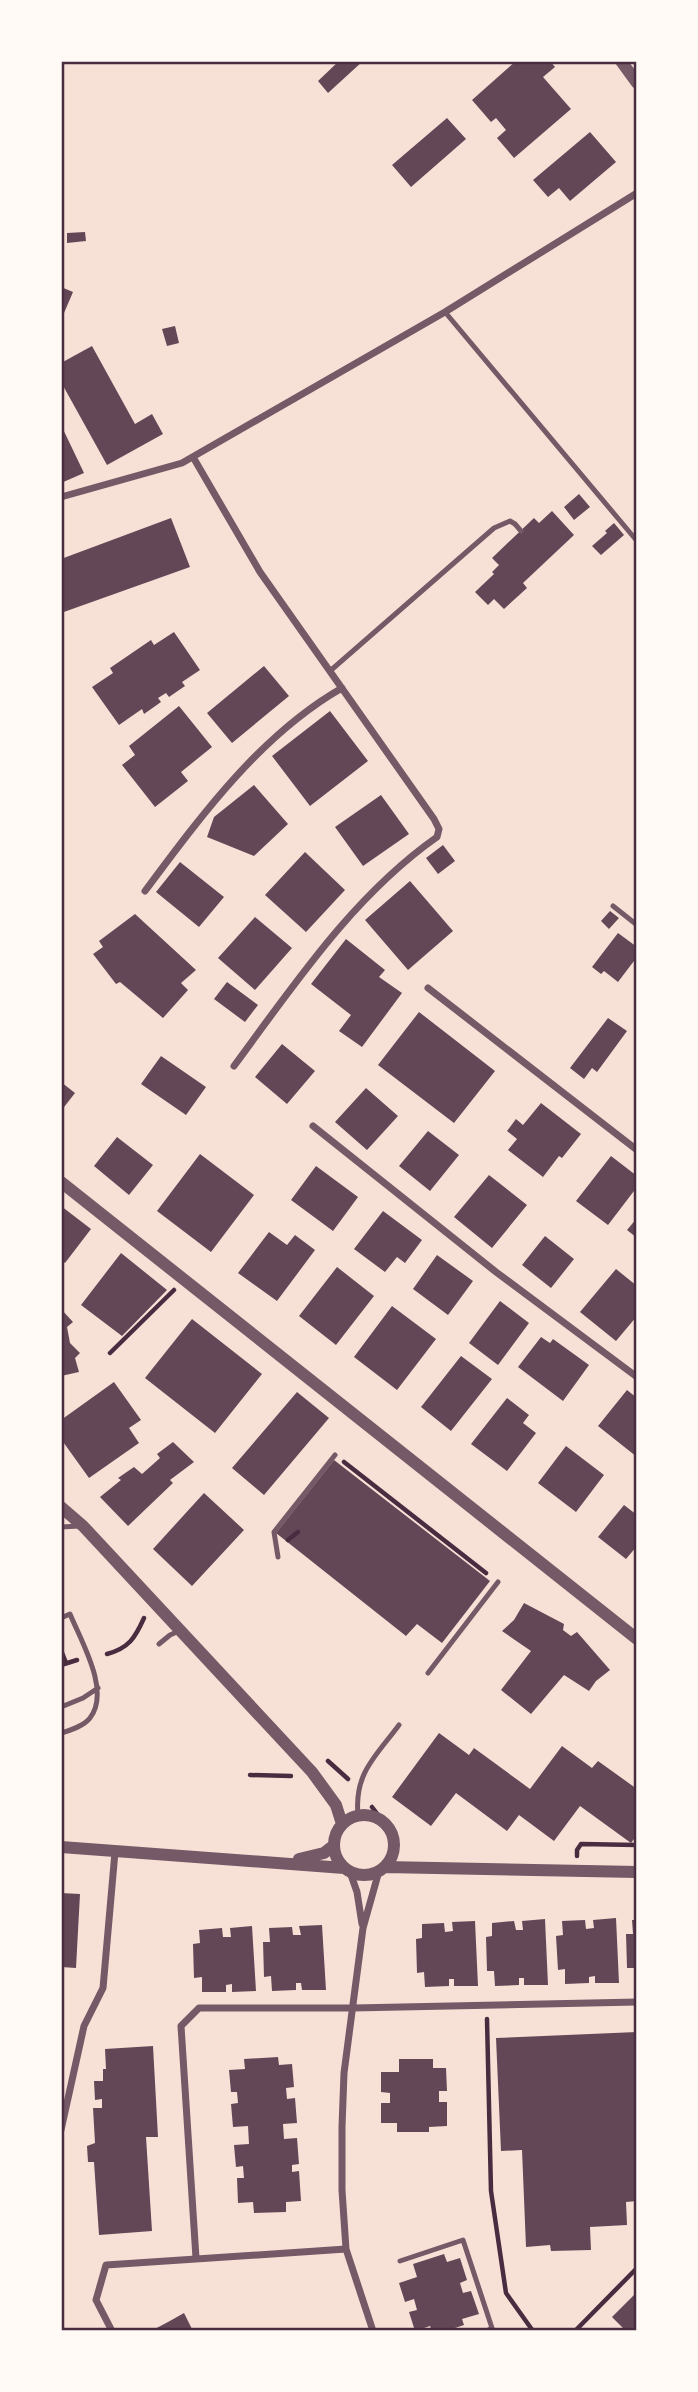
<svg xmlns="http://www.w3.org/2000/svg" width="698" height="2392" viewBox="0 0 698 2392" font-family="'Open Sans',sans-serif">
<style>
.building{fill:#644757}
.lines{fill:none;stroke-linecap:round;stroke-linejoin:round}
.path{stroke:#4a2c40;stroke-width:4.5}
.service{stroke:#755966;stroke-width:5}
.minor{stroke:#755966;stroke-width:7}
.tertiary{stroke:#755966;stroke-width:12}
.neatline{fill:none;stroke:#4a2c40;stroke-width:2.5}
</style>
<rect width="100%" height="100%" fill="#f7e1d7"/>
<!-- building -->
<path class="building" d="M 339,61 L 363,61 L 328,93 L 318,81 Z
M 516,61 L 550,61 L 555,67 L 543,77 L 571,109 L 514,158 L 497,138 L 506,130 L 496,118 L 491,122 L 472,100 Z
M 447,118 L 466,139 L 411,187 L 392,165 Z
M 590,132 L 616,162 L 570,201 L 559,188 L 548,197 L 533,180 Z
M 85,232 L 86,241 L 67,243 L 67,233 Z
M 61,287 L 73,292 L 61,320 Z
M 175,326 L 179,343 L 167,346 L 162,329 Z
M 92,346 L 135,424 L 152,414 L 163,434 L 107,465 L 61,382 L 61,363 Z
M 61,425 L 84,473 L 61,483 Z
M 579,494 L 590,507 L 574,520 L 564,507 Z
M 552,511 L 574,535 L 523,583 L 527,588 L 504,609 L 494,599 L 488,605 L 475,592 L 494,574 L 492,572 L 499,565 L 492,558 L 534,518 L 539,523 Z
M 171,518 L 190,567 L 61,613 L 61,559 Z
M 614,523 L 624,535 L 601,555 L 592,546 L 607,533 L 605,531 Z
M 174,632 L 200,670 L 182,682 L 185,686 L 169,697 L 166,693 L 158,698 L 161,702 L 144,714 L 142,709 L 119,725 L 92,687 L 113,673 L 110,668 L 151,640 L 154,645 Z
M 264,666 L 289,696 L 232,743 L 207,713 Z
M 179,706 L 212,747 L 181,772 L 188,781 L 155,807 L 122,765 L 135,755 L 129,746 Z
M 330,711 L 368,761 L 310,806 L 272,756 Z
M 254,785 L 288,824 L 254,856 L 207,837 L 214,817 Z
M 381,795 L 409,834 L 363,866 L 335,827 Z
M 443,845 L 455,861 L 438,874 L 426,858 Z
M 305,852 L 345,890 L 306,932 L 265,895 Z
M 180,862 L 224,897 L 199,927 L 156,892 Z
M 410,881 L 453,931 L 408,970 L 365,920 Z
M 610,911 L 619,918 L 609,929 L 601,921 Z
M 135,914 L 196,970 L 181,983 L 188,990 L 163,1018 L 120,982 L 116,984 L 93,954 L 103,947 L 99,941 Z
M 255,917 L 292,948 L 255,990 L 218,958 Z
M 618,933 L 637,947 L 637,957 L 618,982 L 604,971 L 601,974 L 592,967 Z
M 346,939 L 385,970 L 379,977 L 402,993 L 362,1047 L 339,1031 L 351,1015 L 311,984 Z
M 227,982 L 258,1005 L 245,1022 L 214,999 Z
M 419,1012 L 495,1071 L 454,1123 L 378,1065 Z
M 608,1018 L 627,1031 L 597,1072 L 592,1068 L 584,1079 L 570,1068 Z
M 282,1044 L 315,1071 L 287,1104 L 255,1077 Z
M 161,1056 L 206,1087 L 186,1115 L 141,1084 Z
M 61,1082 L 75,1093 L 61,1111 Z
M 366,1088 L 398,1116 L 367,1150 L 335,1122 Z
M 541,1103 L 581,1134 L 562,1158 L 559,1156 L 543,1177 L 508,1150 L 517,1139 L 507,1131 L 516,1119 L 523,1125 Z
M 428,1131 L 459,1155 L 430,1191 L 399,1166 Z
M 117,1137 L 153,1165 L 129,1195 L 94,1166 Z
M 200,1154 L 254,1195 L 211,1252 L 157,1211 Z
M 611,1156 L 637,1176 L 637,1187 L 608,1225 L 576,1201 Z
M 316,1166 L 358,1197 L 333,1231 L 291,1200 Z
M 489,1175 L 527,1205 L 492,1248 L 454,1217 Z
M 61,1206 L 91,1229 L 65,1263 L 61,1260 Z
M 383,1211 L 422,1240 L 405,1263 L 397,1257 L 385,1272 L 354,1249 Z
M 637,1218 L 637,1238 L 627,1230 Z
M 269,1232 L 287,1245 L 295,1235 L 315,1250 L 277,1301 L 238,1273 Z
M 545,1236 L 574,1259 L 551,1288 L 522,1265 Z
M 121,1253 L 167,1290 L 122,1336 L 81,1305 Z
M 437,1255 L 473,1281 L 448,1315 L 413,1289 Z
M 337,1267 L 374,1296 L 336,1345 L 299,1316 Z
M 616,1269 L 637,1286 L 637,1316 L 616,1341 L 580,1312 Z
M 500,1301 L 529,1323 L 498,1365 L 469,1343 Z
M 392,1306 L 436,1339 L 397,1390 L 354,1357 Z
M 61,1309 L 73,1322 L 67,1327 L 70,1343 L 80,1353 L 75,1358 L 79,1372 L 61,1376 Z
M 192,1319 L 262,1374 L 215,1433 L 145,1378 Z
M 541,1337 L 550,1343 L 553,1339 L 589,1365 L 563,1401 L 518,1367 Z
M 461,1356 L 492,1379 L 451,1431 L 421,1407 Z
M 114,1382 L 141,1420 L 129,1428 L 139,1443 L 89,1478 L 61,1439 L 61,1420 Z
M 627,1390 L 637,1398 L 637,1457 L 598,1426 Z
M 297,1392 L 329,1418 L 264,1495 L 232,1468 Z
M 507,1398 L 529,1415 L 523,1423 L 536,1433 L 507,1471 L 471,1444 Z
M 173,1442 L 194,1462 L 170,1480 L 173,1483 L 128,1526 L 100,1497 L 121,1480 L 118,1478 L 134,1467 L 142,1474 L 160,1458 L 157,1454 Z
M 566,1446 L 604,1475 L 576,1512 L 538,1483 Z
M 334,1460 L 490,1581 L 442,1643 L 417,1624 L 406,1636 L 276,1533 Z
M 204,1493 L 244,1530 L 192,1586 L 153,1549 Z
M 624,1505 L 637,1515 L 637,1546 L 626,1559 L 598,1537 Z
M 524,1603 L 564,1624 L 563,1630 L 571,1636 L 577,1632 L 610,1670 L 596,1681 L 589,1691 L 564,1675 L 531,1714 L 501,1690 L 531,1651 L 502,1631 L 514,1620 Z
M 439,1733 L 469,1755 L 474,1748 L 530,1789 L 562,1746 L 592,1768 L 598,1761 L 637,1789 L 637,1835 L 631,1843 L 580,1806 L 554,1841 L 519,1815 L 507,1831 L 456,1793 L 431,1826 L 392,1797 Z
M 61,1893 L 80,1894 L 76,1968 L 61,1967 Z
M 616,1918 L 619,1983 L 595,1983 L 595,1976 L 589,1977 L 589,1983 L 565,1984 L 565,1969 L 558,1970 L 556,1936 L 563,1935 L 562,1921 L 585,1920 L 586,1929 L 594,1928 L 593,1920 Z
M 545,1919 L 548,1985 L 524,1985 L 524,1978 L 519,1978 L 519,1985 L 495,1986 L 494,1971 L 487,1971 L 486,1937 L 492,1936 L 492,1923 L 514,1921 L 516,1930 L 523,1930 L 522,1921 Z
M 632,1920 L 637,1920 L 637,1979 L 635,1979 L 634,1968 L 627,1968 L 626,1934 L 633,1934 Z
M 475,1921 L 478,1986 L 454,1986 L 454,1979 L 449,1979 L 449,1986 L 425,1987 L 424,1972 L 417,1973 L 416,1939 L 422,1938 L 422,1924 L 444,1923 L 445,1932 L 453,1931 L 452,1922 Z
M 322,1925 L 326,1990 L 302,1990 L 301,1983 L 296,1983 L 296,1990 L 272,1991 L 271,1976 L 264,1977 L 263,1942 L 270,1942 L 269,1928 L 292,1927 L 293,1935 L 301,1935 L 299,1926 Z
M 252,1926 L 256,1991 L 232,1992 L 232,1984 L 226,1985 L 226,1992 L 202,1992 L 202,1977 L 194,1978 L 193,1944 L 200,1943 L 199,1930 L 222,1928 L 223,1937 L 231,1937 L 230,1928 Z
M 637,2032 L 637,2201 L 626,2202 L 627,2225 L 590,2227 L 591,2250 L 551,2251 L 550,2245 L 526,2247 L 522,2150 L 501,2151 L 496,2038 Z
M 153,2046 L 158,2137 L 146,2137 L 152,2231 L 99,2235 L 94,2162 L 88,2162 L 87,2146 L 95,2143 L 93,2108 L 102,2108 L 102,2099 L 95,2100 L 94,2081 L 103,2081 L 103,2069 L 106,2069 L 105,2049 Z
M 278,2057 L 279,2065 L 292,2064 L 294,2087 L 286,2088 L 287,2099 L 295,2098 L 297,2123 L 283,2124 L 284,2139 L 297,2138 L 299,2164 L 292,2165 L 292,2172 L 299,2171 L 301,2201 L 286,2202 L 286,2212 L 254,2213 L 253,2202 L 238,2203 L 237,2178 L 244,2178 L 243,2166 L 236,2167 L 234,2145 L 249,2144 L 248,2126 L 233,2127 L 231,2104 L 238,2103 L 237,2092 L 231,2092 L 229,2070 L 245,2069 L 244,2059 Z
M 399,2059 L 433,2059 L 433,2068 L 446,2068 L 447,2091 L 439,2091 L 439,2102 L 447,2102 L 447,2126 L 429,2127 L 429,2132 L 397,2132 L 397,2123 L 381,2123 L 381,2103 L 390,2103 L 390,2093 L 381,2092 L 381,2072 L 399,2072 Z
M 444,2254 L 447,2262 L 460,2258 L 467,2280 L 460,2283 L 463,2293 L 471,2291 L 479,2314 L 462,2319 L 464,2325 L 446,2331 L 432,2331 L 430,2326 L 415,2331 L 409,2312 L 417,2310 L 414,2299 L 405,2302 L 399,2283 L 417,2277 L 413,2264 Z
M 637,2292 L 637,2331 L 626,2331 L 612,2317 Z
M 184,2313 L 193,2331 L 151,2331 L 168,2322 Z"/>
<g class="lines">
<!-- path -->
<path class="path" d="M 110,1353 L 174,1290
M 344,1462 L 486,1573
M 288,1540 L 298,1532
M 61,1650 L 66,1663
M 107,1654 C 129,1648 135,1638 144,1618
M 61,1665 L 77,1660
M 328,1761 L 348,1779
M 250,1775 L 291,1776
M 372,1807 L 385,1824
M 577,1856 L 577,1850 L 581,1844 L 637,1845
M 487,2019 L 491,2191 L 506,2293 L 533,2331
M 575,2331 L 637,2268"/>
<!-- service -->
<path class="service" d="M 445,312 L 637,541
M 330,671 L 494,528 L 510,521 L 515,524 L 521,531
M 613,906 L 637,925
M 61,1527 L 79,1526
M 278,1557 L 274,1532 L 335,1455
M 61,1618 L 70,1614 C 81,1641 111,1691 90,1718 C 84,1726 71,1730 61,1733
M 159,1644 L 170,1635 L 179,1631
M 428,1673 L 498,1582
M 61,1707 L 83,1698 L 98,1688
M 358,1815 C 354,1773 376,1756 399,1725
M 400,2261 L 463,2240 L 492,2328 L 487,2331"/>
<!-- minor -->
<path class="minor" d="M 193,457 L 260,572 L 434,819 L 439,829 L 437,837 C 353,896 294,985 234,1066
M 61,497 L 182,463 L 445,312 L 637,193
M 145,891 C 201,816 260,735 342,688
M 428,988 L 637,1150
M 313,1126 L 496,1272 L 637,1377
M 350,1872 L 357,1892 L 362,1924
M 61,2130 L 84,2026 L 103,1988 L 115,1852
M 196,2258 L 181,2026 L 199,2008 L 353,2008 L 637,2002
M 112,2331 L 96,2300 L 106,2265 L 346,2249
M 373,2331 L 346,2249 L 342,2190 L 342,2127 L 344,2073 L 363,1928 L 379,1871"/>
<!-- tertiary -->
<path class="tertiary" d="M 621,61 L 637,83
M 61,1182 L 637,1639
M 61,1507 L 83,1526 L 312,1772 L 336,1805 L 342,1824
M334 1845a30 30 0 1 1 60 0a30 30 0 1 1-60 0Z
M 61,1847 L 344,1868
M 299,1859 L 324,1853 L 333,1846
M 385,1867 L 637,1872"/>
</g>
<!-- border -->
<rect width="698" height="2392" fill="none" stroke="#fffaf5" stroke-width="126"/>
<rect x="63" y="63" width="572" height="2266" class="neatline"/>
</svg>
